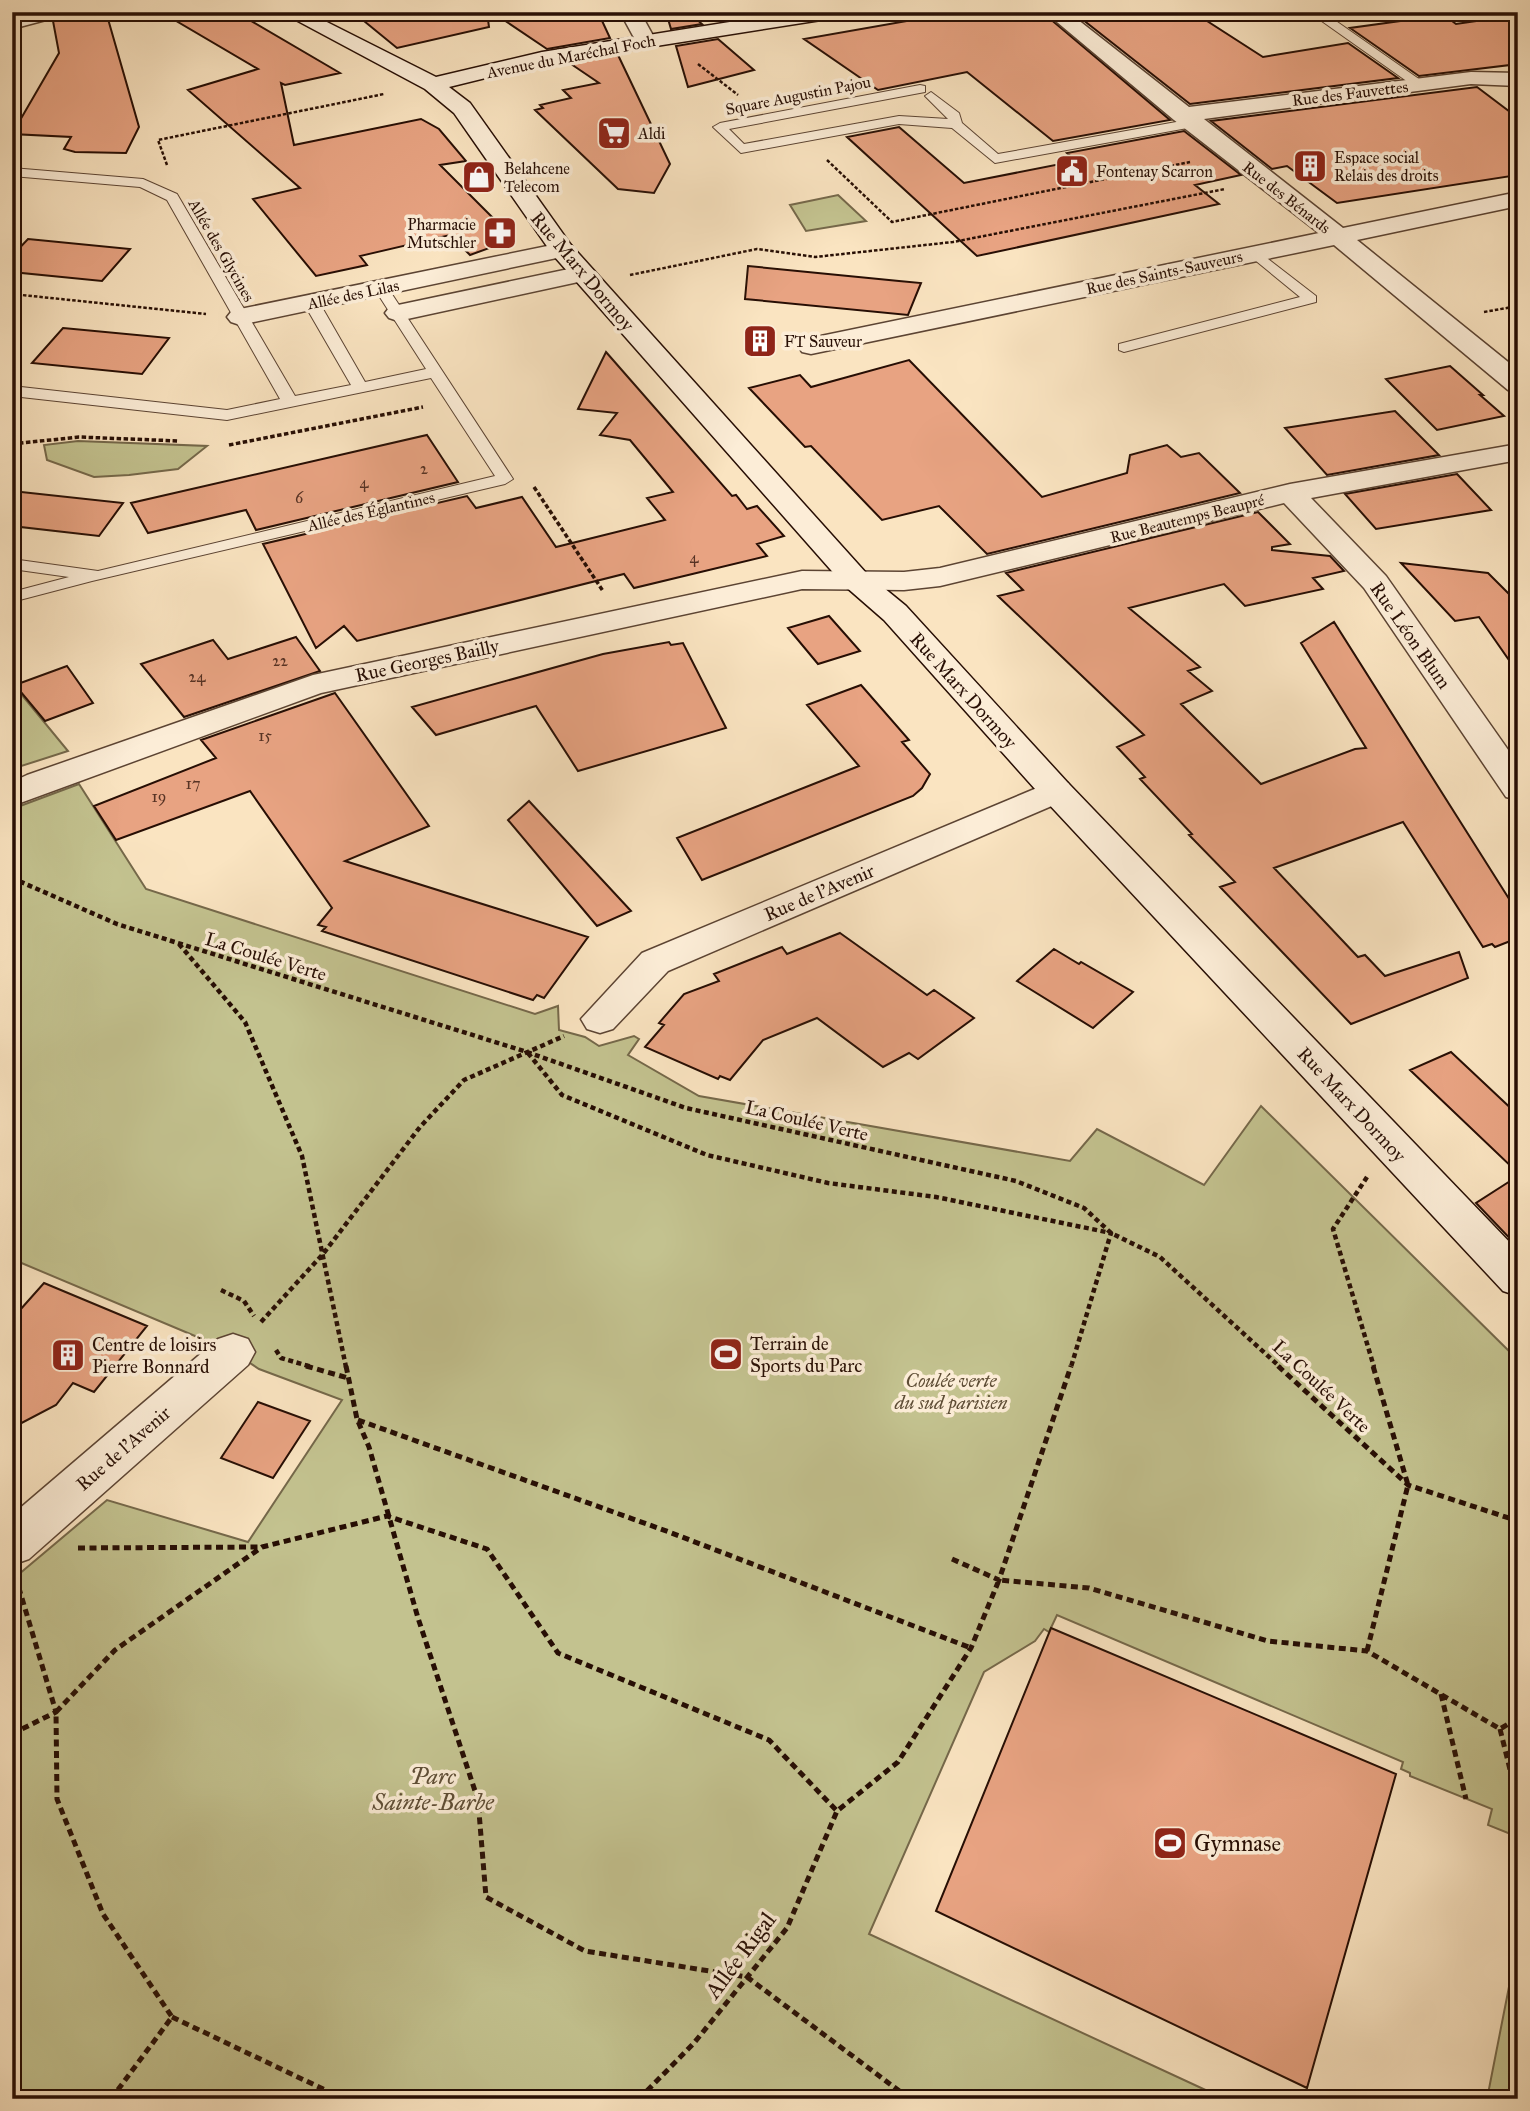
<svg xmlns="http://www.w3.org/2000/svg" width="1530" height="2111" viewBox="0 0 1530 2111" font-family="'IM FELL Great Primer',serif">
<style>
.green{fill:#c3c28f;stroke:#75684a;stroke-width:2}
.building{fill:#e8a382;stroke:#270e04;stroke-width:2}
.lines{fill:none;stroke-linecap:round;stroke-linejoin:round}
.lane-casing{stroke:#5c4433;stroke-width:2}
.street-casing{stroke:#5c4433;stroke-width:3}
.secondary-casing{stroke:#270e04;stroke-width:3}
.path-far3{stroke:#270e04;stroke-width:2.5;stroke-dasharray:3.5 2;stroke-linecap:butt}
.path-far2{stroke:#270e04;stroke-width:3.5;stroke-dasharray:4.5 2.5;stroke-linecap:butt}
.path-far1{stroke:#270e04;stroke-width:4.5;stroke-dasharray:5 3.5;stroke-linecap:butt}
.path{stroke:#270e04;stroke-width:5;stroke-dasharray:7 4.5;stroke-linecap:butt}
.lane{fill:#fcedd7;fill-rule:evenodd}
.street{fill:#fcedd7;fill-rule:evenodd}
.secondary{fill:#fcedd7;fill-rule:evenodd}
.labels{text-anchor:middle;stroke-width:7;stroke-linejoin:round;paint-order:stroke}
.far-street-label{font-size:16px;fill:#270e04;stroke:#fcedd7}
.far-poi-label{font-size:16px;fill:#270e04;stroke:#fcedd7;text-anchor:start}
.number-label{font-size:16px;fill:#573324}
.street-label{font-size:19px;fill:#270e04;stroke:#fcedd7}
.poi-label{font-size:19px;fill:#270e04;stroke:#fcedd7;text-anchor:start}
.park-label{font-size:19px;font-style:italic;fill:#5e4d35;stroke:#fcedd7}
.near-park-label{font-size:23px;font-style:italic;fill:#5e4d35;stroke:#fcedd7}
.near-poi-label{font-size:23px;fill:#270e04;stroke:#fcedd7;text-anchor:start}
.near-street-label{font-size:23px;fill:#270e04;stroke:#fcedd7}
</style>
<rect width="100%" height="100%" fill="#fae4c1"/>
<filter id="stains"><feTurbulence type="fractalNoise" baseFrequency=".00286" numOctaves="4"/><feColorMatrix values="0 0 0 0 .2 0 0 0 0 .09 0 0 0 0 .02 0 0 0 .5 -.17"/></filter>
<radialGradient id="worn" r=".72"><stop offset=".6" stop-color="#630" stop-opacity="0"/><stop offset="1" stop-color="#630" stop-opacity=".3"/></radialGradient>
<!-- green -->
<path class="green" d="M 838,195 L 866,221 L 806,231 L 790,205 Z
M 78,441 L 207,446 L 178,469 L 129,475 L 94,477 L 47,460 L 44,445 Z
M 12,683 L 68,751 L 12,769 Z
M 79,784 L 146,889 L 535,1014 L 558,1006 L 559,1030 L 585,1037 L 599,1046 L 634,1036 L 639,1039 L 628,1055 L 699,1096 L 1070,1161 L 1097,1129 L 1204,1185 L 1261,1106 L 1518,1360 L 1518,1837 L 1488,1825 L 1492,1809 L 1410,1776 L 1410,1773 L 1401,1769 L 1403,1762 L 1057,1615 L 1049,1632 L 1044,1629 L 1035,1641 L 984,1672 L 869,1934 L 1225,2099 L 12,2099 L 12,1580 L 107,1500 L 248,1542 L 342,1400 L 259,1369 L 233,1352 L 12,1259 L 12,809 Z
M 1518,1941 L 1518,2099 L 1487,2099 Z"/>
<!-- building -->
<path class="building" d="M 86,12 L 106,12 L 139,127 L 126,153 L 75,152 L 64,149 L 71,137 L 12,134 L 59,53 L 53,21 Z
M 161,12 L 236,12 L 340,73 L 285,85 L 281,83 L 294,145 L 421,119 L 439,129 L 466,161 L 440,165 L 514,239 L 470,255 L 450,235 L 360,256 L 367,265 L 316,276 L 253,199 L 300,188 L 188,90 L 258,69 Z
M 353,12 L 487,12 L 489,27 L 397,48 Z
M 492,12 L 598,12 L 610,38 L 547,49 Z
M 666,12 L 688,12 L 702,24 L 671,29 Z
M 958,12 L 1042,12 L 1170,120 L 1053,141 L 967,72 L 878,90 L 804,39 Z
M 1073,12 L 1193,12 L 1263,57 L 1348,43 L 1398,78 L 1190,104 Z
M 1444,15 L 1456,24 L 1518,15 L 1518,64 L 1419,76 L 1350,28 Z
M 718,39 L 754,70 L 688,87 L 676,46 Z
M 618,55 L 670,164 L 654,193 L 618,189 L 535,110 L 543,108 L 540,105 L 571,98 L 563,90 L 599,83 L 568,62 Z
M 1477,87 L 1518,118 L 1518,175 L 1337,203 L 1287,166 L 1272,169 L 1211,121 Z
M 899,127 L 964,183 L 1076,161 L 1067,153 L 1184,131 L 1241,175 L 1195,185 L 1219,204 L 977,256 L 847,137 Z
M 28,239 L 130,249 L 102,281 L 12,272 L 12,256 Z
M 748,266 L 899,281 L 921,283 L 908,315 L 745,299 Z
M 63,328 L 169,338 L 142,374 L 32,363 Z
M 606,352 L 732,496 L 736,495 L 747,509 L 757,506 L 784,536 L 757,544 L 767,556 L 634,588 L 624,574 L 357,641 L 344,626 L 316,648 L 263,544 L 467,496 L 476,508 L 522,497 L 556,547 L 665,520 L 647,498 L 673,492 L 630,440 L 600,435 L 617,413 L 578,409 Z
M 909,360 L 1042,497 L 1127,473 L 1130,455 L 1167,445 L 1181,457 L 1199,453 L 1240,493 L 987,554 L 939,506 L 882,520 L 811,446 L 805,447 L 749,388 L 800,375 L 811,387 Z
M 1450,366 L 1483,395 L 1480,395 L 1504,416 L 1437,430 L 1386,379 Z
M 1395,411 L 1439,455 L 1327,475 L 1285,428 Z
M 427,435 L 458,482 L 256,530 L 246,510 L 148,533 L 131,503 Z
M 1457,474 L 1491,510 L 1376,529 L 1345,494 Z
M 12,491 L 123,503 L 99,536 L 12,526 Z
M 1258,512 L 1290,544 L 1272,547 L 1272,550 L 1330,556 L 1344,571 L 1313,578 L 1323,589 L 1245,606 L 1224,584 L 1129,608 L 1200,667 L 1188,671 L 1212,691 L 1181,704 L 1261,784 L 1355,749 L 1366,748 L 1301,643 L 1334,622 L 1518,913 L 1518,938 L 1495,947 L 1492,944 L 1483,947 L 1403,822 L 1274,868 L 1358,957 L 1365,955 L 1385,976 L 1459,952 L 1468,978 L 1351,1024 L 1220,887 L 1235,882 L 1189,835 L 1192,834 L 1140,779 L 1145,777 L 1117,747 L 1144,735 L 998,596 L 1023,590 L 1006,573 Z
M 1401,563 L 1488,573 L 1518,603 L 1518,673 L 1479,617 L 1455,621 Z
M 829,616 L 860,651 L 818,664 L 788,628 Z
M 296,637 L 320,671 L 184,717 L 141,664 L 213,640 L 228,659 Z
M 669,642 L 671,645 L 683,643 L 726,728 L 578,771 L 536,706 L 436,735 L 412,707 L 603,654 Z
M 67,666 L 93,703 L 45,721 L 15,685 Z
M 861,685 L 909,740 L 902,742 L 930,774 L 922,788 L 913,796 L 702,880 L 677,838 L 859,766 L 807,705 Z
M 335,693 L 429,826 L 345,861 L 588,937 L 544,998 L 537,995 L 533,1000 L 322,931 L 326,927 L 318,925 L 332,908 L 250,791 L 116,840 L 94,806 L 216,758 L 201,740 Z
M 529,801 L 631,911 L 597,926 L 508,820 Z
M 840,933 L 927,995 L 934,990 L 974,1018 L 918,1059 L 909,1053 L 883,1067 L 817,1018 L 763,1040 L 730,1080 L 720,1076 L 718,1079 L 645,1047 L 664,1025 L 659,1023 L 684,994 L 719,981 L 714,974 L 782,947 L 787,954 Z
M 1054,949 L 1079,964 L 1081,962 L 1133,992 L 1093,1028 L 1017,981 Z
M 1451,1052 L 1518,1115 L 1518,1173 L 1410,1070 Z
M 1518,1176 L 1518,1247 L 1476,1203 Z
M 44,1283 L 147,1326 L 94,1392 L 73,1383 L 56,1405 L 12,1428 L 12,1319 Z
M 258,1402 L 310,1421 L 273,1478 L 221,1458 Z
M 1051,1628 L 1396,1774 L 1307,2088 L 936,1911 Z"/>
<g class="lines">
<!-- lane casing -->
<g class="lane-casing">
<path id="lane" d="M 1309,12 L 1323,12 L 1426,84 L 1415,87 Z
M 920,85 L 925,86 L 925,92 L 729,129 L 744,144 L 899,116 L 948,119 L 925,96 L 931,92 L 959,113 L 962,123 L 998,154 L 1193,119 L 1200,123 L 1193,127 L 995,163 L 952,128 L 899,124 L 741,153 L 713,127 L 720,123 Z
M 12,168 L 143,179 L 177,194 L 295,396 L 351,385 L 303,302 L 311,297 L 319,302 L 365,382 L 426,369 L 374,288 L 381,284 L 386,285 L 513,479 L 505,484 L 92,581 L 12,602 L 12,592 L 69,577 L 12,569 L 12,559 L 98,571 L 495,476 L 431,378 L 227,420 L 12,396 L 12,386 L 227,410 L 280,399 L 167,200 L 140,187 L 12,176 Z
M 1255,249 L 1316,296 L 1316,302 L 1124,352 L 1119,350 L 1119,344 L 1300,297 L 1250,256 L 1250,250 Z"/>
</g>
<!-- street casing -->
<g class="street-casing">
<path id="street" d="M 29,12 L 64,12 L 61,16 L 12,29 L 12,17 Z
M 620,12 L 640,12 L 656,41 L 652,45 L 638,45 Z
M 1045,12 L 1068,12 L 1189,107 L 1471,72 L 1518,73 L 1518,86 L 1471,84 L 1204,119 L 1343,228 L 1518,192 L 1518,206 L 1357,240 L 1518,370 L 1518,392 L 1508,390 L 1334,245 L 811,354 L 802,352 L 798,346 L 802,340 L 811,338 L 1319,233 L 1174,120 Z
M 562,243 L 571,245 L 574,250 L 571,255 L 240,325 L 231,322 L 227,317 L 231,312 L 240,309 Z
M 583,266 L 592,269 L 596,274 L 592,279 L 398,321 L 389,318 L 385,313 L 389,308 L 398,305 Z
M 1518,444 L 1518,460 L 1311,498 L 1386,576 L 1518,764 L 1518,800 L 1506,797 L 1364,588 L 1284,503 L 940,586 L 904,590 L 802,589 L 321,693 L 12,806 L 12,782 L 27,775 L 313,675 L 802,571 L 904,572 L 940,568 L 1290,484 Z
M 1056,780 L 1068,783 L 1073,791 L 1068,799 L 668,971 L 613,1029 L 600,1033 L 587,1029 L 581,1019 L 642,953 Z
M 233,1334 L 248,1339 L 255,1352 L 248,1365 L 29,1559 L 12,1565 L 12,1515 L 218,1339 Z"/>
</g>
<!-- secondary casing -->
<g class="secondary-casing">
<path id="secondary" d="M 281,12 L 307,12 L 436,77 L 542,52 L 793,12 L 844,12 L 834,18 L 542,64 L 449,87 L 470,103 L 571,245 L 867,574 L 906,606 L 1068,783 L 1518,1251 L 1518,1296 L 1503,1291 L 1044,799 L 884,620 L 845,586 L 553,255 L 454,113 L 425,89 Z"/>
</g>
<!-- path-far3 -->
<path class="path-far3" d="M 698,64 L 738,95
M 827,160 L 892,222 L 1190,162
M 167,165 L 158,140 L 384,94
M 630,275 L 757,249 L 815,257 L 953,242 L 1225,189
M 12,294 L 206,314
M 1484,312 L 1518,306"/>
<!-- path-far2 -->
<path class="path-far2" d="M 12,444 L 79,437 L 179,441
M 229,445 L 423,407
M 534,487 L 603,591"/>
<!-- path-far1 -->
<path class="path-far1" d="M 12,878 L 117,924 L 527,1052 L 686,1108 L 1016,1181 L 1084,1208 L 1111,1233 L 1160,1257 L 1280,1367
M 179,944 L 245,1022 L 302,1156 L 346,1367
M 528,1053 L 562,1095 L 707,1155 L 828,1183 L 936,1197 L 1111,1233 L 1071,1367
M 1367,1177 L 1333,1229 L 1374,1367
M 221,1290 L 244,1301 L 254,1316
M 261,1322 L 323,1254 L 420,1127 L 464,1080 L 564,1036
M 276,1350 L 281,1358 L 312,1367"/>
<!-- path -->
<path class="path" d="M 306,1366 L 348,1378
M 346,1366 L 357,1419 L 369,1447 L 418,1618 L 478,1800 L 486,1897 L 585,1951 L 747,1977 L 910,2099
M 1278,1366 L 1408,1485 L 1518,1521
M 358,1420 L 669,1532 L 971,1648
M 78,1548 L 261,1547
M 952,1559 L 999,1580 L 1071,1366
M 1367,1651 L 1408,1485 L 1373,1366
M 1441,1694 L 1466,1799
M 1500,1729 L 1518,1802
M 12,1734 L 56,1712 L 18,1585
M 172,2017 L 344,2099
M 111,2099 L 172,2017 L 103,1914 L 57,1799 L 56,1712 L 115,1650 L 262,1547 L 387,1516 L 487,1549 L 558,1653 L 769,1740 L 837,1811 L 898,1762 L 971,1648 L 999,1580 L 1089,1588 L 1268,1641 L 1367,1651 L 1500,1729 L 1518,1718
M 639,2099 L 694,2043 L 787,1928 L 837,1811"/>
<!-- lane -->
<use href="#lane" class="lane"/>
<!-- street -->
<use href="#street" class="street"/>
<!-- secondary -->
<use href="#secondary" class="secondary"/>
</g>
<!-- icons -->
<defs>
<g id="supermarket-square" transform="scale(1.75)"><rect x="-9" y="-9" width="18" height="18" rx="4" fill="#8f2418" stroke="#fcedd7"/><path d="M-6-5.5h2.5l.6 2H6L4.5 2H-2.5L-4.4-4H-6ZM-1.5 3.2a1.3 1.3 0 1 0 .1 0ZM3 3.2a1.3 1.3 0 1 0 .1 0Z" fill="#fff"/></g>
<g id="building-square" transform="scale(1.75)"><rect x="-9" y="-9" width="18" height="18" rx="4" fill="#8f2418" stroke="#fcedd7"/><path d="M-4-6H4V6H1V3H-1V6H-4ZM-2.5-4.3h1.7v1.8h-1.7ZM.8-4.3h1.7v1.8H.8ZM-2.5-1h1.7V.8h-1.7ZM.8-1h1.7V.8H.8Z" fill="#fff"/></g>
<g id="civic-square" transform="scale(1.75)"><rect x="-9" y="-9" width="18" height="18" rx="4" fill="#8f2418" stroke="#fcedd7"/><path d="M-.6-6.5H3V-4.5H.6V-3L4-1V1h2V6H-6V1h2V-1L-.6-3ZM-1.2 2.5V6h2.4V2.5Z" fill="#fff"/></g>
<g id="shop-square" transform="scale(1.75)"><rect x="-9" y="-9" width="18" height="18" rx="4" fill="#8f2418" stroke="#fcedd7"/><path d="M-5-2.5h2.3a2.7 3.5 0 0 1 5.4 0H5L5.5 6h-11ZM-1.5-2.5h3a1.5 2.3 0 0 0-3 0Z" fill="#fff"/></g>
<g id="pharmacy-square" transform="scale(1.75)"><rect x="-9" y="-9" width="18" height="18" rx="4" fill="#8f2418" stroke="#fcedd7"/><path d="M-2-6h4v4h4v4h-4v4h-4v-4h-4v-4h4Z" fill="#fff"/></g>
<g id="stadium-square" transform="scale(1.75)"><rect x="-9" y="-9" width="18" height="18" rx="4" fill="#8f2418" stroke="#fcedd7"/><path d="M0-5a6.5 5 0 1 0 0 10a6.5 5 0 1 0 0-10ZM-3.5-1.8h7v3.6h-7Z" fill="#fff"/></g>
</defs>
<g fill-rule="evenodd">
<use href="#supermarket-square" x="614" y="133"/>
<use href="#building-square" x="1310" y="166"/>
<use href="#civic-square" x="1072" y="171"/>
<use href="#shop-square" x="479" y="177"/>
<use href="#pharmacy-square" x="500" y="233"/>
<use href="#building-square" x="760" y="341"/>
<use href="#stadium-square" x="726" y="1354"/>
<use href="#building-square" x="68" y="1355"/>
<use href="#stadium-square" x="1170" y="1843"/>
</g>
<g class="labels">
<!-- far-street labels -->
<g class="far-street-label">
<text transform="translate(571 56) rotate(-11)" y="6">Avenue du Maréchal Foch</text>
<text transform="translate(1350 93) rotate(-7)" y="6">Rue des Fauvettes</text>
<text transform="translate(798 95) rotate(-11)" y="6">Square Augustin Pajou</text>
<text transform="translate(1287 197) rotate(38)" y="6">Rue des Bénards</text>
<text transform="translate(222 250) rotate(60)" y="6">Allée des Glycines</text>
<text transform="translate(1164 272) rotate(-12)" y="6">Rue des Saints-Sauveurs</text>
<text transform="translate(353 294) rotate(-12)" y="6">Allée des Lilas</text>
<text transform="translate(371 511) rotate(-13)" y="6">Allée des Églantines</text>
<text transform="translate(1187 518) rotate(-14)" y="6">Rue Beautemps Beaupré</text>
</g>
<!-- far-poi labels -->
<g class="far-poi-label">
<text x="638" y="139">Aldi</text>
<text x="1334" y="163">Espace social<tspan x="1334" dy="18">Relais des droits</tspan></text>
<text x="504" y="174">Belahcene<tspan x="504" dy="18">Telecom</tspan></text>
<text x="1096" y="177">Fontenay Scarron</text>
<text x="476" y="230" text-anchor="end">Pharmacie<tspan x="476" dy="18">Mutschler</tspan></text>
<text x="784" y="347">FT Sauveur</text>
</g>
<!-- number labels -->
<g class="number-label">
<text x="424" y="474">2</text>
<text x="364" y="488">4</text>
<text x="299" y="503">6</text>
<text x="694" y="563">4</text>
<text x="280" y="666">22</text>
<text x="197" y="682">24</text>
<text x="265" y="741">15</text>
<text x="193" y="789">17</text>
<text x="159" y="802">19</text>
</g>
<!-- street labels -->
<g class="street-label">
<text transform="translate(583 271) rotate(50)" y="7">Rue Marx Dormoy</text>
<text transform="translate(1411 635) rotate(55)" y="7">Rue Léon Blum</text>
<text transform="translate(427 660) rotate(-12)" y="7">Rue Georges Bailly</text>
<text transform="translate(964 690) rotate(48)" y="7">Rue Marx Dormoy</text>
<text transform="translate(819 892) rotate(-23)" y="7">Rue de l'Avenir</text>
<text transform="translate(266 956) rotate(17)" y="7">La Coulée Verte</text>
<text transform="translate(1352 1104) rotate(47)" y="7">Rue Marx Dormoy</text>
<text transform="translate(807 1120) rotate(13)" y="7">La Coulée Verte</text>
<text transform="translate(1322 1386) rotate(43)" y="7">La Coulée Verte</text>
<text transform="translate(123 1448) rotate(-41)" y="7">Rue de l'Avenir</text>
</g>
<!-- poi labels -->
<g class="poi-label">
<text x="750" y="1350">Terrain de<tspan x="750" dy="22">Sports du Parc</tspan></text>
<text x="92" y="1351">Centre de loisirs<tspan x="92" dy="22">Pierre Bonnard</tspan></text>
</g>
<!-- park labels -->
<g class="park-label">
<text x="951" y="1387">Coulée verte<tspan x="951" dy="22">du sud parisien</tspan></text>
</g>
<!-- near-park labels -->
<g class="near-park-label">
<text x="433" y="1784">Parc<tspan x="433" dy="26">Sainte-Barbe</tspan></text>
</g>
<!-- near-poi labels -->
<g class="near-poi-label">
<text x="1194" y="1851">Gymnase</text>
</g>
<!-- near-street labels -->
<g class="near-street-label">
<text transform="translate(740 1955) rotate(-53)" y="8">Allée Rigal</text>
</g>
</g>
<!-- margin -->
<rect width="1530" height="2111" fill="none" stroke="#fae4c1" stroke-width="42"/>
<rect x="14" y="14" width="1502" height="2083" fill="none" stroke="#270e04" stroke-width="3.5"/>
<rect x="21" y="21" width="1488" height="2069" fill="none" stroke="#270e04" stroke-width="2"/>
<rect width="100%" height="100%" filter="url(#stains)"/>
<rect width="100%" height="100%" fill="url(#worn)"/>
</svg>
